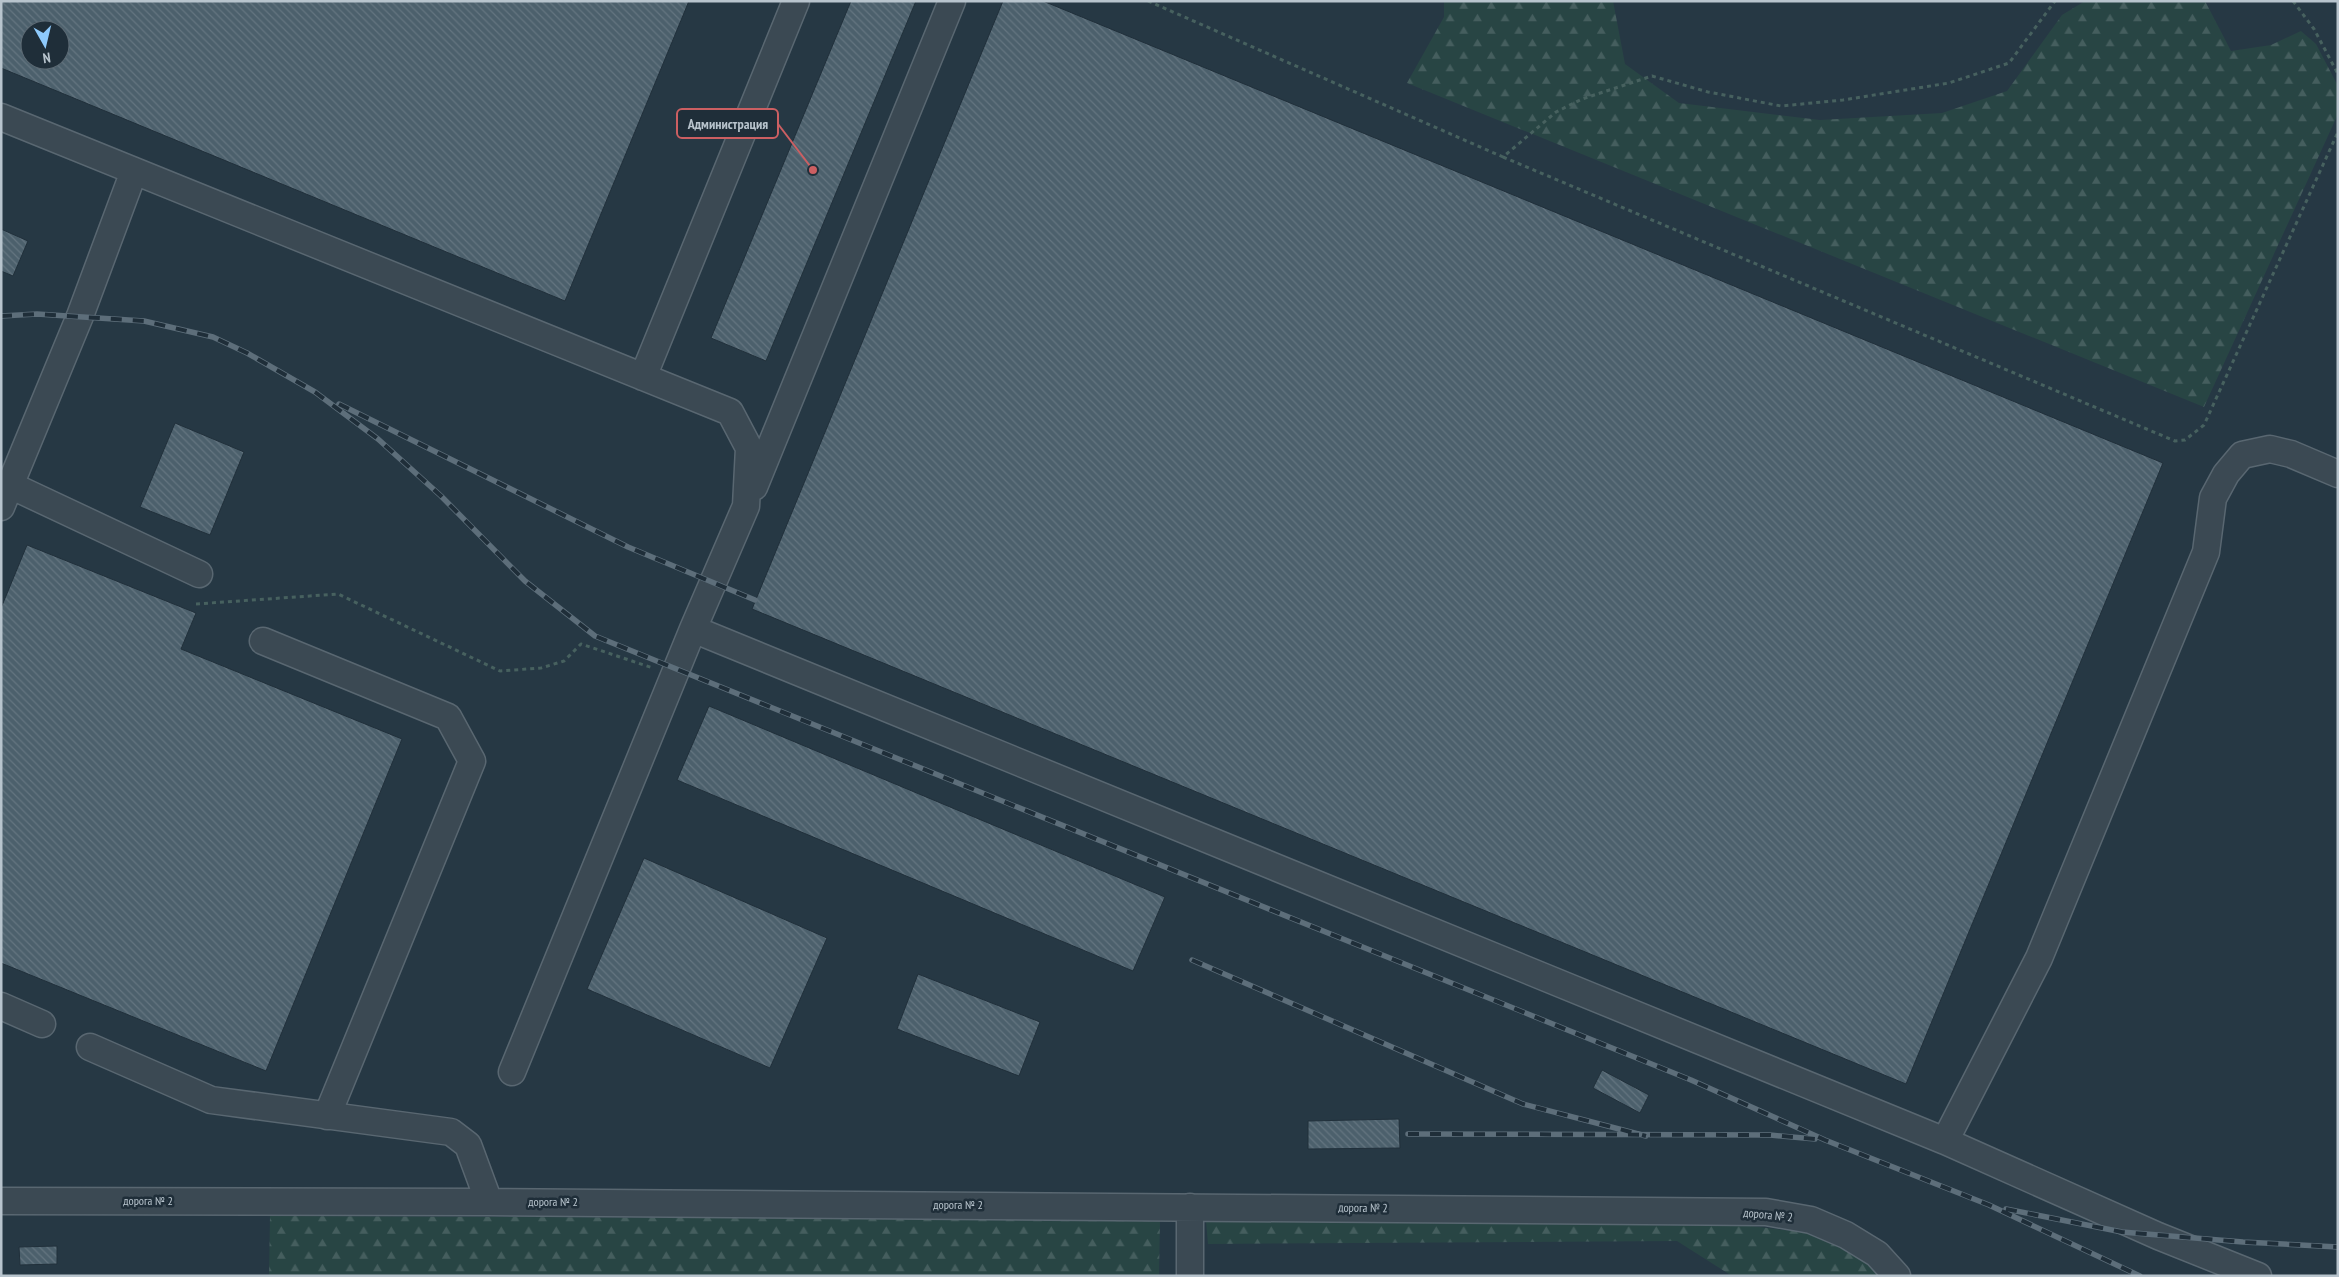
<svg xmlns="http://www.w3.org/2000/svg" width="2339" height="1277" viewBox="0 0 2339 1277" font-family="'PT Sans Narrow',sans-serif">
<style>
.forest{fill:url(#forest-firs)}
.building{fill:url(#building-back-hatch);stroke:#21303b;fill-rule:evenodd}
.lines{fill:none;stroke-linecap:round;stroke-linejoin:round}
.minor-casing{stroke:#596771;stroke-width:29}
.path{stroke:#47615f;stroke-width:3;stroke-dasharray:4 4;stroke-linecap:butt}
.minor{stroke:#3b4953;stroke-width:26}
.rail-casing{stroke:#5d6e7a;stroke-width:5.5}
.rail{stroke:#1f2e39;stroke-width:4;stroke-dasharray:11;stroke-linecap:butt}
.labels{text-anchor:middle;stroke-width:5;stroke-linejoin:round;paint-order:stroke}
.street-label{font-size:12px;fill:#b8c4cd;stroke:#1f2e39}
.leader{fill:none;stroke:#cc5f62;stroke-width:2}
.callout-dot{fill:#cc5f62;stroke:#1f2e39;stroke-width:2}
.callout{fill:#1f2e39;stroke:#cc5f62;stroke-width:2}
.callout-label{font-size:14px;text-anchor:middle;font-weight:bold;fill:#b8c4cd}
</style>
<defs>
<pattern id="forest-firs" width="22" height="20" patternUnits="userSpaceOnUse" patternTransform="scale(1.25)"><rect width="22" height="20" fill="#284544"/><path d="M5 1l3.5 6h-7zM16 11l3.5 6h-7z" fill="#455e5e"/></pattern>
<pattern id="building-back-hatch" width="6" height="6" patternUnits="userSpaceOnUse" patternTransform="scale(1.25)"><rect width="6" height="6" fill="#4c606c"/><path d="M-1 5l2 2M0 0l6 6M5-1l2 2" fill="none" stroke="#647580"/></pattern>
</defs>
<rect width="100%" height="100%" fill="#263844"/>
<!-- forest -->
<path class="forest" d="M 1444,1 L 1613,1 L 1625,64 L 1679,103 L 1820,120 L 1942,113 L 2007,91 L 2062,15 L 2085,1 L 2205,1 L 2231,51 L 2271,45 L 2301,31 L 2316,44 L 2338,86 L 2338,114 L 2204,407 L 1407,83 L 1444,17 Z
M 270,1216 L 1160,1220 L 1159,1276 L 269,1276 Z
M 1206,1221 L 1751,1226 L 1810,1233 L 1876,1266 L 1883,1276 L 1732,1276 L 1677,1241 L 1208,1244 Z"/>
<!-- building -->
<path class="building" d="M 1,1 L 689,1 L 565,301 L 1,68 ZM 30,30 L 60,30 L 60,60 L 30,60 Z
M 851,1 L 916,1 L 766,361 L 711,338 Z
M 1003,1 L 1043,1 L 2163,463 L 1906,1084 L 752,609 Z
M 1,229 L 28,241 L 13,276 L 1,271 Z
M 175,423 L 244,452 L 210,535 L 140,507 Z
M 27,545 L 196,613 L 181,649 L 402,739 L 266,1071 L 1,963 L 1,608 Z
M 709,706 L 1165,897 L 1133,971 L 677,780 Z
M 644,858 L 827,938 L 770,1068 L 587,989 Z
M 918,974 L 1040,1022 L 1019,1076 L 897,1029 Z
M 1602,1070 L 1649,1095 L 1640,1113 L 1593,1088 Z
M 1399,1119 L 1400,1148 L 1308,1149 L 1308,1121 Z
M 57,1246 L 57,1264 L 20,1265 L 19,1247 Z"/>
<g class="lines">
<!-- minor casing -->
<g class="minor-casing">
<path id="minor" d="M 1,117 L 730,412 L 749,448 L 746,506 L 693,629 L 512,1072
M 643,377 L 796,1
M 10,485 L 199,574
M 754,487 L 952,1
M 1,507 L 80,316 L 134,171
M 693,629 L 1945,1141 L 2158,1236 L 2258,1276
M 263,641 L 448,717 L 472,761 L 327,1116
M 1,1006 L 42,1024
M 90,1047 L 211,1100 L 451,1132 L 468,1145 L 489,1202
M 1945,1141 L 2039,958 L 2206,552 L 2213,498 L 2226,474 L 2242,455 L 2270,449 L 2291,454 L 2338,474
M 1,1201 L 489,1202 L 1766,1212 L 1811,1220 L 1846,1235 L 1877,1254 L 1897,1276
M 1190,1207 L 1190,1276"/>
</g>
<!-- path -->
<path class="path" d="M 1148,1 L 1503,157 L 1556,112 L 1582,99 L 1652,76 L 1708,92 L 1781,106 L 1843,100 L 1949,83 L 2009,63 L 2055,1
M 2293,1 L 2314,29 L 2338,74
M 1503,157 L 2175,441 L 2185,440 L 2204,425 L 2338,132
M 196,604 L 338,594 L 500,671 L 541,668 L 564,661 L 581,644 L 653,668"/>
<!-- minor -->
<use href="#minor" class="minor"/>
<!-- rail casing -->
<g class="rail-casing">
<path id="rail" d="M 1,316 L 37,314 L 144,321 L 213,337 L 247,353 L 315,392 L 378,439 L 441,496 L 525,581 L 595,636 L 1691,1080 L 1825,1140 L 1989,1205 L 2140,1276
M 339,404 L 628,547 L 755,600
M 1192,960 L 1523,1104 L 1646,1136
M 1408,1134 L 1770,1135 L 1815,1139
M 2006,1209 L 2122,1232 L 2243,1242 L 2338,1247"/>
</g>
<!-- rail -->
<use href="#rail" class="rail"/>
</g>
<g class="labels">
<!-- street labels -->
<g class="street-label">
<text x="148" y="1205">дорога № 2</text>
<text x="553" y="1206">дорога № 2</text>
<text x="958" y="1209">дорога № 2</text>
<text transform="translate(1363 1208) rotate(1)" y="4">дорога № 2</text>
<text transform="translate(1768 1215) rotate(6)" y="4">дорога № 2</text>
</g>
</g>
<!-- callouts -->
<path class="leader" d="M813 170L778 124"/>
<circle class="callout-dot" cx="813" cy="170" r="5"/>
<rect class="callout" x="677" y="109" width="101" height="29" rx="5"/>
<g class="callout-label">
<text x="728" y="129">Администрация</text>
</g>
<!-- border -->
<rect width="2339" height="1277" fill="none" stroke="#b8c4cd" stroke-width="5"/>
<!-- north arrow -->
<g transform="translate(45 45) rotate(172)"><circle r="24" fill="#1f2e39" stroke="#5c6a74"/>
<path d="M0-4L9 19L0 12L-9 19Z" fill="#8ecafc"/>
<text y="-8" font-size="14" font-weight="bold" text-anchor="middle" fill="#b8c4cd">N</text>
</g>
</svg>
